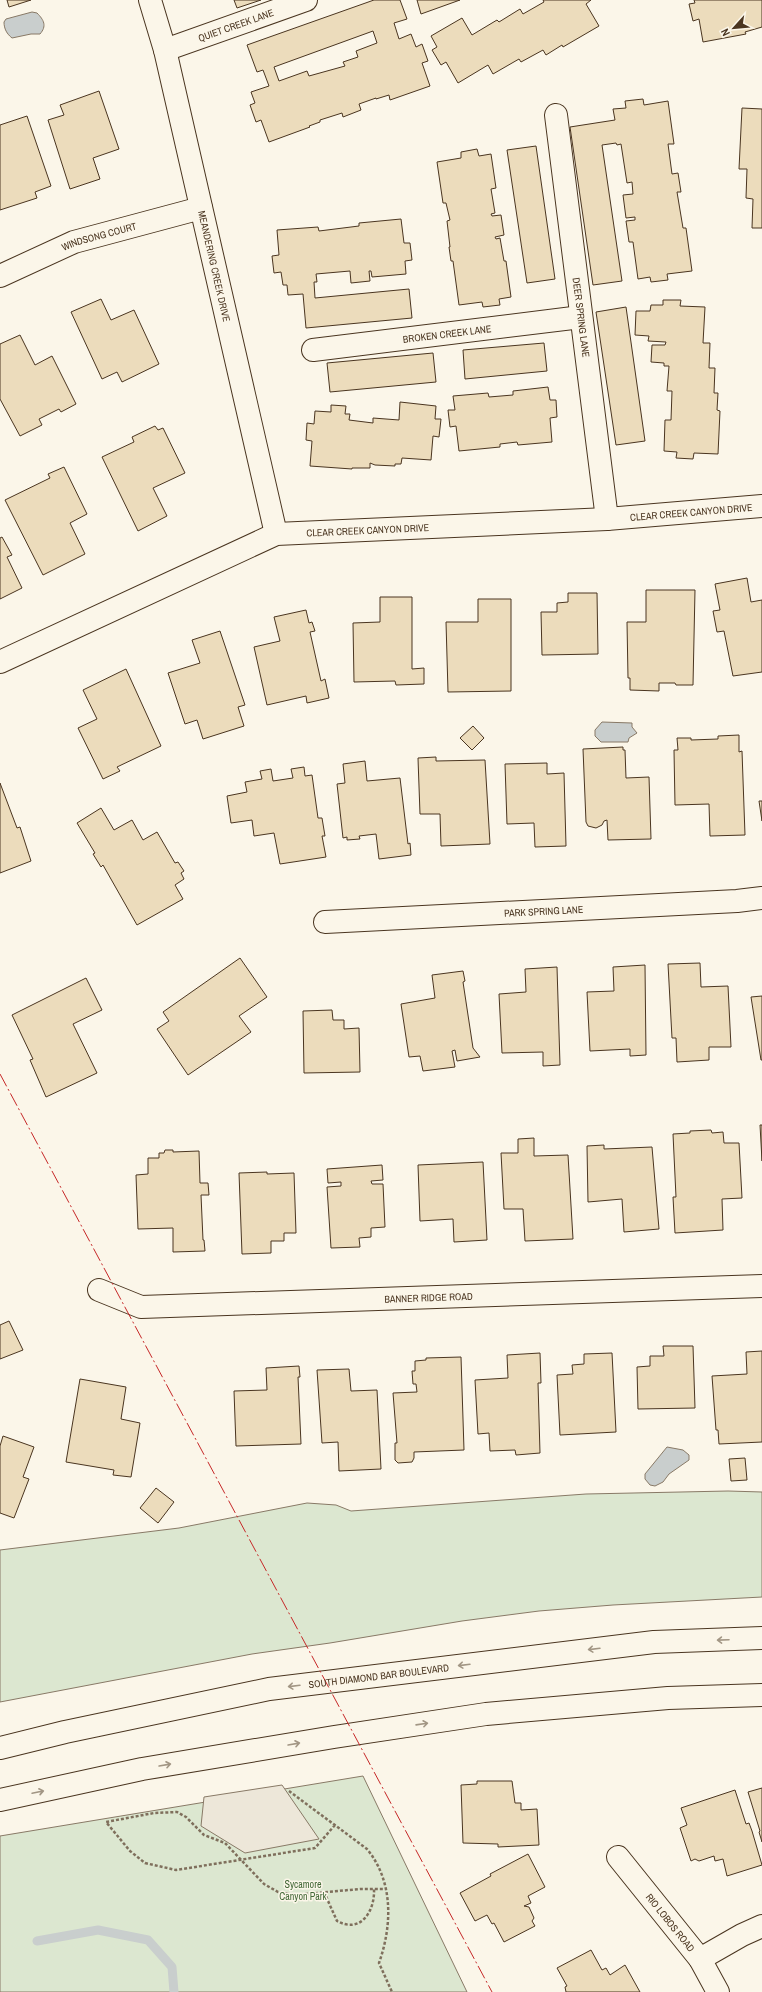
<svg xmlns="http://www.w3.org/2000/svg" width="762" height="1992" viewBox="0 0 762 1992" font-family="'Archivo Narrow',sans-serif">
<style>
.green{fill:#dce7d0;stroke:#887966}
.parking{fill:#ede7d9;stroke:#887966}
.water{fill:#c9cecd;stroke:#887966}
.lines{fill:none;stroke-linecap:round;stroke-linejoin:round}
.stream{stroke:#c9cecd;stroke-width:9}
.building{fill:#ecdcbc;stroke:#4a3520;fill-rule:evenodd}
.street-casing{stroke:#4a3520;stroke-width:24}
.secondary-casing{stroke:#4a3520;stroke-width:24}
.path{stroke:#7f6f5c;stroke-width:2.5;stroke-dasharray:3 2;stroke-linecap:butt}
.street{stroke:#fbf6e9;stroke-width:22}
.secondary{stroke:#fbf6e9;stroke-width:22}
.power{stroke:#c62828;stroke-width:1;stroke-dasharray:14 3 2 3;stroke-linecap:butt}
.oneway{stroke:#a29684}
.labels{text-anchor:middle;stroke-width:3;stroke-linejoin:round;paint-order:stroke}
.street-label{font-size:10px;fill:#4a3520;stroke:#fbf6e9}
.park-label{font-size:10px;fill:#436837;stroke:#fbf6e9}
</style>
<rect width="100%" height="100%" fill="#fbf6e9"/>
<!-- green -->
<path class="green" d="M 728,1491 L 762,1492 L 762,1597 L 613,1605 L 539,1611 L 462,1621 L 330,1643 L 252,1654 L 0,1702 L 0,1550 L 179,1528 L 307,1503 L 336,1505 L 351,1511 L 586,1494 Z
M 363,1776 L 467,1992 L 0,1992 L 0,1836 Z"/>
<!-- parking -->
<path class="parking" d="M 282,1785 L 319,1839 L 245,1853 L 201,1826 L 204,1797 Z"/>
<!-- water -->
<path class="water" d="M 32,12 L 37,13 C 44,20 47,26 40,34 L 31,34 L 12,38 C 7,34 4,29 4,22 L 6,19 Z
M 602,722 L 632,723 L 632,727 L 637,733 L 629,738 L 628,742 L 601,742 L 595,736 L 595,730 Z
M 667,1447 L 683,1450 L 689,1455 L 689,1460 L 669,1474 L 663,1482 L 655,1486 L 650,1485 L 645,1479 L 645,1474 Z"/>
<g class="lines">
<!-- stream -->
<path class="stream" d="M 37,1941 L 98,1930 L 148,1940 L 172,1967 L 174,1992"/>
</g>
<!-- building -->
<path class="building" d="M 7,0 L 31,0 L 9,7 Z
M 234,0 L 261,0 L 237,8 Z
M 374,0 L 400,0 L 407,19 L 394,23 L 399,39 L 411,34 L 416,47 L 422,44 L 428,61 L 422,63 L 430,86 L 390,100 L 389,95 L 376,99 L 376,98 L 359,104 L 361,110 L 343,117 L 342,113 L 320,120 L 320,122 L 309,126 L 310,127 L 269,142 L 261,120 L 256,122 L 250,105 L 255,103 L 251,92 L 269,86 L 263,70 L 257,72 L 247,45 ZM 373,31 L 377,43 L 356,51 L 358,57 L 343,62 L 345,66 L 309,76 L 307,71 L 279,81 L 274,67 Z
M 417,0 L 460,0 L 421,14 Z
M 543,0 L 591,0 L 586,4 L 599,26 L 563,47 L 562,45 L 546,55 L 543,50 L 521,62 L 519,59 L 493,74 L 488,65 L 458,83 L 446,62 L 441,65 L 432,50 L 437,47 L 431,36 L 462,18 L 472,35 L 497,20 L 499,22 L 520,9 L 523,14 L 544,2 Z
M 694,0 L 762,0 L 762,27 L 745,32 L 746,34 L 703,42 L 699,19 L 693,21 L 689,4 L 695,3 Z
M 99,91 L 119,149 L 93,158 L 100,179 L 70,189 L 48,120 L 64,115 L 60,105 Z
M 643,99 L 644,105 L 668,101 L 674,144 L 668,144 L 672,174 L 678,173 L 681,192 L 677,192 L 683,228 L 686,228 L 692,271 L 667,274 L 668,280 L 651,282 L 650,277 L 638,279 L 633,242 L 629,242 L 626,221 L 635,220 L 635,217 L 626,218 L 623,195 L 633,194 L 632,182 L 627,183 L 621,144 L 617,145 L 616,143 L 602,145 L 622,281 L 593,285 L 570,127 L 615,120 L 613,109 L 626,108 L 625,101 Z
M 742,108 L 762,109 L 762,228 L 752,228 L 753,199 L 746,198 L 747,169 L 739,169 Z
M 27,116 L 51,186 L 35,192 L 37,198 L 0,210 L 0,125 Z
M 536,146 L 555,279 L 527,283 L 507,150 Z
M 477,149 L 479,156 L 491,154 L 496,188 L 491,189 L 495,213 L 491,214 L 492,216 L 501,215 L 504,235 L 495,237 L 496,239 L 500,238 L 504,261 L 506,261 L 511,297 L 499,299 L 500,305 L 483,307 L 482,302 L 459,305 L 453,261 L 451,261 L 449,247 L 450,247 L 447,221 L 450,220 L 446,203 L 443,203 L 437,162 L 461,158 L 461,152 Z
M 401,219 L 404,243 L 410,243 L 412,260 L 405,261 L 406,274 L 372,277 L 371,271 L 369,271 L 370,281 L 351,283 L 350,271 L 316,274 L 317,282 L 314,282 L 315,298 L 409,289 L 412,318 L 306,328 L 303,294 L 288,295 L 287,285 L 283,285 L 281,272 L 274,273 L 272,256 L 279,255 L 277,230 L 318,227 L 319,231 L 359,226 L 359,223 Z
M 101,299 L 111,320 L 134,310 L 159,364 L 122,382 L 117,372 L 102,379 L 71,312 Z
M 663,300 L 681,300 L 680,306 L 705,307 L 703,343 L 710,343 L 709,368 L 715,368 L 714,393 L 718,393 L 717,410 L 720,411 L 718,454 L 694,453 L 693,459 L 676,458 L 677,452 L 664,451 L 665,420 L 671,420 L 672,391 L 667,391 L 669,366 L 664,366 L 664,363 L 651,362 L 652,345 L 665,345 L 666,342 L 648,341 L 649,336 L 635,335 L 636,311 L 650,311 L 651,305 L 663,305 Z
M 626,307 L 645,441 L 616,445 L 596,312 Z
M 20,335 L 35,365 L 52,356 L 76,404 L 61,412 L 59,409 L 39,419 L 42,425 L 20,436 L 0,399 L 0,344 Z
M 544,343 L 547,371 L 465,379 L 463,350 Z
M 433,353 L 436,382 L 330,392 L 327,363 Z
M 548,387 L 550,400 L 556,400 L 557,417 L 550,418 L 552,442 L 518,445 L 517,442 L 500,444 L 500,447 L 459,451 L 456,426 L 450,427 L 448,410 L 455,410 L 453,396 L 488,393 L 489,397 L 513,395 L 513,391 Z
M 400,402 L 436,406 L 435,419 L 441,419 L 439,437 L 433,436 L 431,460 L 402,458 L 401,464 L 395,464 L 395,466 L 375,465 L 370,463 L 370,468 L 352,468 L 352,469 L 310,466 L 312,441 L 306,440 L 307,423 L 314,424 L 315,411 L 331,412 L 331,405 L 346,406 L 345,414 L 350,414 L 349,420 L 373,423 L 373,418 L 399,420 Z
M 155,426 L 158,430 L 163,428 L 185,473 L 153,488 L 167,516 L 138,531 L 102,457 L 134,442 L 132,437 Z
M 64,467 L 87,514 L 70,523 L 85,554 L 43,575 L 5,500 L 50,478 L 48,474 Z
M 2,537 L 12,555 L 7,557 L 22,588 L 0,599 L 0,538 Z
M 747,578 L 751,602 L 762,600 L 762,672 L 733,676 L 724,631 L 717,632 L 713,611 L 720,610 L 715,584 Z
M 646,590 L 695,590 L 693,685 L 676,685 L 675,683 L 659,683 L 659,691 L 630,690 L 630,678 L 628,678 L 627,622 L 646,622 Z
M 568,593 L 597,593 L 598,654 L 542,655 L 541,612 L 557,612 L 557,603 L 568,602 Z
M 380,597 L 412,597 L 412,669 L 424,668 L 424,684 L 396,685 L 395,681 L 354,682 L 353,623 L 380,622 Z
M 478,599 L 511,599 L 511,691 L 448,692 L 446,622 L 478,622 Z
M 306,610 L 309,623 L 312,622 L 315,631 L 310,632 L 321,681 L 325,679 L 329,698 L 307,703 L 306,696 L 267,705 L 254,647 L 280,641 L 274,617 Z
M 220,631 L 245,705 L 238,707 L 244,726 L 203,739 L 197,720 L 185,724 L 168,673 L 200,663 L 192,640 Z
M 126,669 L 161,746 L 117,767 L 120,771 L 103,779 L 78,728 L 97,719 L 83,690 Z
M 473,726 L 484,738 L 472,750 L 460,738 Z
M 739,735 L 739,752 L 742,751 L 745,835 L 710,836 L 709,804 L 675,805 L 674,750 L 678,750 L 677,738 L 691,738 L 691,740 L 718,739 L 718,736 Z
M 623,747 L 623,750 L 625,750 L 626,778 L 649,777 L 651,839 L 608,840 L 607,820 L 604,821 L 602,825 L 596,828 L 588,826 L 586,822 L 583,749 Z
M 436,757 L 436,761 L 485,760 L 490,844 L 441,846 L 440,814 L 420,814 L 418,758 Z
M 365,761 L 367,781 L 400,778 L 408,844 L 410,843 L 411,855 L 379,859 L 376,834 L 359,836 L 360,839 L 347,840 L 347,837 L 343,838 L 337,784 L 345,783 L 343,764 Z
M 547,763 L 547,774 L 564,773 L 566,846 L 535,847 L 534,823 L 507,824 L 505,764 Z
M 304,767 L 305,776 L 312,775 L 318,818 L 322,818 L 325,836 L 322,836 L 326,857 L 280,864 L 274,833 L 254,836 L 252,820 L 231,823 L 227,796 L 247,792 L 245,782 L 262,779 L 260,771 L 271,769 L 273,781 L 293,778 L 291,769 Z
M 0,783 L 17,828 L 20,827 L 31,861 L 0,873 Z
M 759,801 L 762,801 L 762,821 Z
M 101,808 L 114,830 L 132,820 L 143,840 L 157,832 L 175,863 L 178,862 L 184,871 L 181,873 L 184,879 L 175,885 L 183,899 L 137,925 L 103,865 L 101,867 L 93,854 L 95,853 L 77,823 Z
M 240,958 L 267,997 L 239,1016 L 251,1032 L 188,1075 L 157,1029 L 169,1021 L 163,1012 Z
M 700,963 L 701,987 L 728,986 L 731,1047 L 709,1047 L 709,1060 L 677,1062 L 676,1038 L 672,1038 L 668,964 Z
M 645,965 L 646,1055 L 630,1056 L 630,1049 L 590,1051 L 587,992 L 614,991 L 613,967 Z
M 557,967 L 560,1065 L 543,1066 L 543,1052 L 502,1053 L 499,994 L 526,992 L 525,969 Z
M 463,971 L 465,981 L 463,982 L 473,1048 L 480,1057 L 457,1061 L 455,1050 L 452,1051 L 455,1067 L 423,1071 L 420,1056 L 409,1057 L 401,1004 L 435,998 L 432,975 Z
M 86,978 L 102,1010 L 73,1024 L 97,1073 L 46,1097 L 30,1060 L 33,1059 L 12,1015 Z
M 762,996 L 762,1060 L 761,1060 L 751,997 Z
M 332,1010 L 333,1020 L 344,1020 L 344,1029 L 359,1028 L 360,1072 L 304,1073 L 303,1011 Z
M 760,1125 L 762,1125 L 762,1161 Z
M 711,1130 L 712,1133 L 723,1132 L 724,1143 L 739,1143 L 742,1198 L 722,1199 L 723,1230 L 675,1233 L 673,1197 L 676,1197 L 673,1134 L 690,1133 L 690,1131 Z
M 534,1138 L 534,1156 L 568,1155 L 573,1239 L 525,1241 L 523,1209 L 504,1209 L 501,1153 L 518,1153 L 518,1139 Z
M 604,1145 L 604,1149 L 652,1147 L 659,1229 L 624,1232 L 622,1199 L 588,1202 L 587,1146 Z
M 165,1150 L 173,1150 L 173,1152 L 199,1151 L 200,1183 L 208,1183 L 209,1195 L 201,1195 L 203,1240 L 204,1240 L 205,1251 L 173,1252 L 173,1228 L 138,1229 L 136,1175 L 148,1174 L 148,1158 L 159,1158 L 159,1153 L 164,1153 Z
M 483,1162 L 487,1240 L 454,1242 L 453,1219 L 420,1221 L 418,1165 Z
M 382,1165 L 383,1180 L 371,1181 L 372,1184 L 383,1184 L 385,1227 L 371,1228 L 371,1237 L 359,1238 L 360,1247 L 331,1248 L 327,1187 L 341,1186 L 341,1182 L 328,1183 L 327,1169 Z
M 267,1172 L 267,1174 L 294,1173 L 296,1233 L 284,1233 L 284,1241 L 271,1241 L 271,1253 L 242,1254 L 239,1173 Z
M 9,1321 L 23,1350 L 0,1359 L 0,1325 Z
M 663,1346 L 693,1346 L 695,1408 L 638,1409 L 637,1367 L 650,1366 L 650,1356 L 664,1356 Z
M 762,1351 L 762,1442 L 719,1444 L 718,1430 L 716,1430 L 712,1376 L 747,1374 L 746,1352 Z
M 540,1353 L 541,1383 L 538,1383 L 540,1453 L 516,1455 L 515,1450 L 490,1451 L 489,1433 L 478,1434 L 475,1380 L 508,1378 L 507,1355 Z
M 612,1353 L 616,1432 L 560,1435 L 557,1375 L 573,1374 L 572,1365 L 584,1364 L 584,1354 Z
M 461,1357 L 464,1450 L 414,1452 L 414,1458 L 412,1462 L 398,1463 L 395,1460 L 395,1443 L 397,1443 L 393,1393 L 417,1392 L 416,1384 L 413,1384 L 412,1371 L 415,1371 L 415,1361 L 426,1360 L 426,1358 Z
M 299,1366 L 300,1377 L 298,1377 L 301,1444 L 236,1446 L 234,1391 L 267,1390 L 266,1368 Z
M 349,1369 L 351,1391 L 377,1390 L 381,1469 L 339,1471 L 338,1442 L 322,1443 L 317,1370 Z
M 80,1379 L 126,1387 L 121,1419 L 140,1423 L 131,1477 L 113,1475 L 114,1470 L 66,1462 Z
M 3,1436 L 34,1447 L 23,1477 L 29,1479 L 14,1518 L 0,1513 L 0,1446 Z
M 745,1458 L 747,1480 L 731,1481 L 729,1459 Z
M 156,1488 L 174,1502 L 158,1523 L 140,1508 Z
M 477,1781 L 512,1781 L 515,1803 L 521,1803 L 521,1810 L 537,1809 L 539,1845 L 498,1847 L 498,1844 L 463,1843 L 461,1785 L 477,1784 Z
M 762,1788 L 762,1842 L 759,1832 L 760,1831 L 748,1792 Z
M 735,1790 L 746,1824 L 749,1823 L 752,1831 L 762,1865 L 727,1876 L 723,1859 L 715,1861 L 714,1856 L 699,1861 L 695,1859 L 691,1861 L 680,1828 L 687,1825 L 681,1808 Z
M 528,1854 L 545,1887 L 528,1896 L 531,1903 L 524,1906 L 529,1907 L 534,1918 L 532,1921 L 535,1926 L 504,1942 L 494,1923 L 492,1924 L 487,1915 L 475,1921 L 460,1893 L 491,1876 L 490,1874 Z
M 591,1950 L 602,1970 L 606,1968 L 610,1975 L 625,1965 L 640,1992 L 566,1992 L 565,1987 L 567,1986 L 557,1968 Z"/>
<g class="lines">
<!-- street casing -->
<g class="street-casing">
<g id="street">
<path id="s1" d="M 150,0 L 165,50 L 276,534"/>
<path id="s2" d="M 165,50 L 306,0"/>
<path id="s3" d="M 556,115 L 607,519"/>
<path id="s4" d="M 0,276 L 74,242 L 201,208"/>
<path id="s5" d="M 313,350 L 581,317"/>
<path id="s6" d="M 0,662 L 276,534 L 607,519 L 762,506"/>
<path id="s7" d="M 325,922 L 737,901 L 762,898"/>
<path id="s8" d="M 99,1290 L 141,1307 L 762,1286"/>
<path id="s9" d="M 618,1857 L 700,1959 L 718,1992"/>
<path d="M 700,1959 L 742,1935 L 762,1926"/>
</g>
</g>
<!-- secondary casing -->
<g class="secondary-casing">
<g id="secondary">
<path id="s10" d="M 0,1748 L 65,1732 L 269,1689 L 654,1642 L 762,1638"/>
<path d="M 0,1800 L 142,1769 L 334,1737 L 486,1714 L 668,1698 L 762,1695"/>
</g>
</g>
<!-- path -->
<path class="path" d="M 289,1791 L 367,1849 C 394,1882 392,1926 379,1963 L 392,1992
M 335,1825 L 315,1848 L 176,1870 L 145,1863 L 130,1851 L 106,1822 L 154,1813 L 177,1812 L 186,1817 L 204,1835 L 225,1843 L 264,1884 L 278,1892 L 295,1895 L 360,1889 L 386,1889
M 324,1892 L 337,1921 C 361,1934 375,1911 374,1889"/>
<!-- street -->
<use href="#street" class="street"/>
<!-- secondary -->
<use href="#secondary" class="secondary"/>
<!-- power -->
<path class="power" d="M 0,1074 L 492,1992"/>
</g>
<!-- one-way arrows -->
<defs><path id="oneway-shaft" d="M-6 0H5M1.5-3L5.5 0L1.5 3" fill="none" stroke-width="1.6" stroke-linecap="round" stroke-linejoin="round"/></defs>
<g class="oneway">
<use href="#oneway-shaft" transform="translate(723 1640) rotate(178)"/>
<use href="#oneway-shaft" transform="translate(594 1649) rotate(173)"/>
<use href="#oneway-shaft" transform="translate(464 1665) rotate(173)"/>
<use href="#oneway-shaft" transform="translate(294 1686) rotate(173)"/>
<use href="#oneway-shaft" transform="translate(422 1724) rotate(-8)"/>
<use href="#oneway-shaft" transform="translate(294 1744) rotate(-10)"/>
<use href="#oneway-shaft" transform="translate(165 1765) rotate(-10)"/>
<use href="#oneway-shaft" transform="translate(38 1792) rotate(-12)"/>
</g>
<g class="labels">
<!-- street labels -->
<g class="street-label">
<text dy="4" stroke="none"><textPath href="#s2" startOffset="75">QUIET CREEK LANE</textPath></text>
<text dy="4" stroke="none"><textPath href="#s4" startOffset="107">WINDSONG COURT</textPath></text>
<text dy="4" stroke="none"><textPath href="#s1" startOffset="274">MEANDERING CREEK DRIVE</textPath></text>
<text dy="4" stroke="none"><textPath href="#s3" startOffset="204">DEER SPRING LANE</textPath></text>
<text dy="4" stroke="none"><textPath href="#s5" startOffset="135">BROKEN CREEK LANE</textPath></text>
<text dy="4" stroke="none"><textPath href="#s6" startOffset="720">CLEAR CREEK CANYON DRIVE</textPath></text>
<text dy="4" stroke="none"><textPath href="#s6" startOffset="396">CLEAR CREEK CANYON DRIVE</textPath></text>
<text dy="4" stroke="none"><textPath href="#s7" startOffset="219">PARK SPRING LANE</textPath></text>
<text dy="4" stroke="none"><textPath href="#s8" startOffset="333">BANNER RIDGE ROAD</textPath></text>
<text dy="4" stroke="none"><textPath href="#s10" startOffset="386">SOUTH DIAMOND BAR BOULEVARD</textPath></text>
<text dy="4" stroke="none"><textPath href="#s9" startOffset="84">RIO LOBOS ROAD</textPath></text>
</g>
<!-- park labels -->
<g class="park-label">
<text x="303" y="1888">Sycamore<tspan x="303" dy="12">Canyon Park</tspan></text>
</g>
</g>
<!-- north arrow -->
<g transform="translate(734 28) rotate(243)" stroke="#fbf6e9" stroke-width="3" paint-order="stroke">
<path d="M0-3L7 15L0 10L-7 15Z" fill="#4a3520"/>
<text y="-6" font-size="11" font-weight="bold" text-anchor="middle" fill="#4a3520">N</text>
</g>
</svg>
